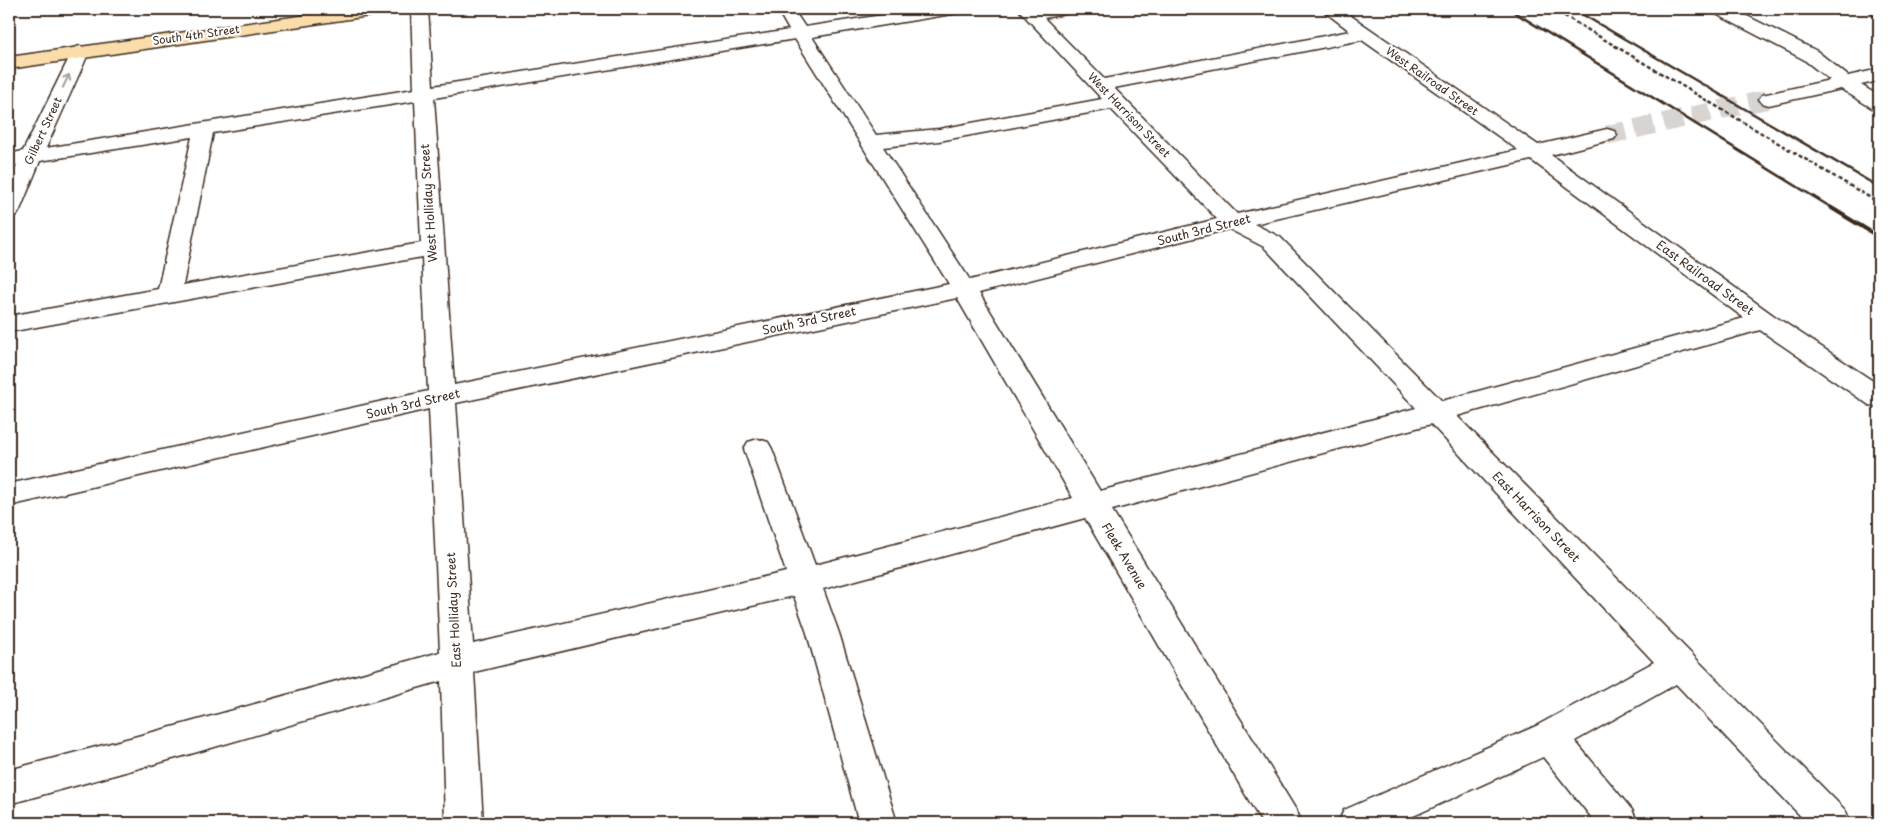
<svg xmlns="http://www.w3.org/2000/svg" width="1888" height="832" viewBox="0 0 1888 832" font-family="'Playpen Sans',sans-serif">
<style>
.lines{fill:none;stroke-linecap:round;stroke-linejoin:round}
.minor-tunnel{stroke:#d8d4d2;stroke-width:19;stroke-dasharray:19 10;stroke-linecap:butt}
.minor-casing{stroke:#3b2a1e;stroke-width:3}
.major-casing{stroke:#3b2a1e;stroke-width:3}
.path{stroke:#3b2a1e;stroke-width:2.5;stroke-dasharray:4 2.5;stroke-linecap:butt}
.minor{fill:#fff;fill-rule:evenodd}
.major{fill:#faddab;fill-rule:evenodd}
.rail-far1{stroke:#3b2a1e;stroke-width:2.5}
.rail{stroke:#3b2a1e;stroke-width:4}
.oneway{stroke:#a79f9a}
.labels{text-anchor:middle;stroke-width:4;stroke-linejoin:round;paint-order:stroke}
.far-street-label{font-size:11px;fill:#3b2a1e;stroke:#fff}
.street-label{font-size:12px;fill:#3b2a1e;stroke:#fff}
</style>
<rect width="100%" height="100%" fill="#fff"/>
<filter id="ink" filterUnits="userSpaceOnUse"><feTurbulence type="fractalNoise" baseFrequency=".02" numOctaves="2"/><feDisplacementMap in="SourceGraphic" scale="10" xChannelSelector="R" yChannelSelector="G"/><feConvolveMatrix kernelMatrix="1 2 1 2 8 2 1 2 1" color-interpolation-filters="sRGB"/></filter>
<g filter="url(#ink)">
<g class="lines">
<!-- minor-tunnel -->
<path class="minor-tunnel" d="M 1607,135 L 1769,99"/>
<!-- minor casing -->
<g class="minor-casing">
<path id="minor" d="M 411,9 L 428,9 L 433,86 L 789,30 L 777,9 L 793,9 L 805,27 L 921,9 L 960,9 L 958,13 L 952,14 L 812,37 L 876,135 L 939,129 L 1102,99 L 1018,9 L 1072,9 L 1070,13 L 1044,18 L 1104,79 L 1350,31 L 1321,9 L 1341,9 L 1538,145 L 1607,129 L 1614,131 L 1617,135 L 1614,139 L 1551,155 L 1773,315 L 1879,385 L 1879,407 L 1869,405 L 1760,330 L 1457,416 L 1845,810 L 1851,823 L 1807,823 L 1676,684 L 1575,741 L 1632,810 L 1638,823 L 1596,823 L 1543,757 L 1398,823 L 1338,823 L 1344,810 L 1536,726 L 1654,662 L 1431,424 L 1112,510 L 1296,810 L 1302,823 L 1262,823 L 1085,518 L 823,589 L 839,633 L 897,823 L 859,823 L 807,633 L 794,596 L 474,672 L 483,823 L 445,823 L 441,681 L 187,755 L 9,804 L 9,770 L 187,723 L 440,652 L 429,409 L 9,506 L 9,484 L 428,391 L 422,257 L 9,332 L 9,316 L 158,289 L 192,137 L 40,161 L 20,210 L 17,215 L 9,217 L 9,184 L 17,165 L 9,166 L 9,154 L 23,151 L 74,48 L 80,46 L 86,48 L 89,52 L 46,148 L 414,89 ZM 795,39 L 949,284 L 454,385 L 434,98 ZM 1362,40 L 1518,150 L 1237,214 L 1114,88 ZM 415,101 L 421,243 L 183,285 L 213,133 ZM 1111,109 L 1217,219 L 970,280 L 883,147 L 939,141 ZM 1531,160 L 1744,318 L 1442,401 L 1280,237 L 1254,224 ZM 1229,229 L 1264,247 L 1416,408 L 1100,491 L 979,293 ZM 957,298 L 1073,498 L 815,565 L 772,449 L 768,442 L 758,439 L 748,442 L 744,449 L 786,572 L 473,644 L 456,403 Z
M 1712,9 L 1733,9 L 1817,51 L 1848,76 L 1879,69 L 1879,81 L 1861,85 L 1879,96 L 1879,110 L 1872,108 L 1841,89 L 1769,105 L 1762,103 L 1759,99 L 1762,95 L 1830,80 L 1803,59 L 1714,13 Z
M 1867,9 L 1879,9 L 1879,16 L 1873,15 Z"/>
</g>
<!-- major casing -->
<g class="major-casing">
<path id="major" d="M 349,9 L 392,9 L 389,13 L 383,14 L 9,69 L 9,57 Z"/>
</g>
<!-- path -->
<path class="path" d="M 1553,9 L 1879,203"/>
<!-- minor -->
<use href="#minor" class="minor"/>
<!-- major -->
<use href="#major" class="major"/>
<!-- rail-far1 -->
<path class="rail-far1" d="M 1509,9 L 1832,208
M 1573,9 L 1879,187"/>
<!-- rail -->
<path class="rail" d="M 1830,207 L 1879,237"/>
</g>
<!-- one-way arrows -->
<defs><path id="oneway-shaft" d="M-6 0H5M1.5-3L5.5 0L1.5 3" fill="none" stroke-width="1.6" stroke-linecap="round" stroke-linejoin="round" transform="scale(1.25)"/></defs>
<use class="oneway" href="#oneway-shaft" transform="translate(66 81) rotate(-65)"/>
</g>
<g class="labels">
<!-- far-street labels -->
<g class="far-street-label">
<text transform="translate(196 35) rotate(-8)" y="4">South 4th Street</text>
<text transform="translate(1432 81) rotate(35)" y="4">West Railroad Street</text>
<text transform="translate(1129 115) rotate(46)" y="4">West Harrison Street</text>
<text transform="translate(43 131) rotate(-65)" y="4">Gilbert Street</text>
</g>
<!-- street labels -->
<g class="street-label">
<text transform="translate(429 203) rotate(-94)" y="4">West Holliday Street</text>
<text transform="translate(1204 230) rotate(-14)" y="4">South 3rd Street</text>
<text transform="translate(1705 278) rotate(36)" y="4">East Railroad Street</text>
<text transform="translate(809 321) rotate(-12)" y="4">South 3rd Street</text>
<text transform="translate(413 404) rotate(-13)" y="4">South 3rd Street</text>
<text transform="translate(1536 517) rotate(46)" y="4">East Harrison Street</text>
<text transform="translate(1124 556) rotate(59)" y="4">Fleek Avenue</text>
<text transform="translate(454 610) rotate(-93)" y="4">East Holliday Street</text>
</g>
</g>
<!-- margin -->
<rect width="1888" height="832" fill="none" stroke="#fff" stroke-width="30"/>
<rect x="15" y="15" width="1858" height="802" fill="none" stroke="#3b2a1e" stroke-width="2" filter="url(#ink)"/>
</svg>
